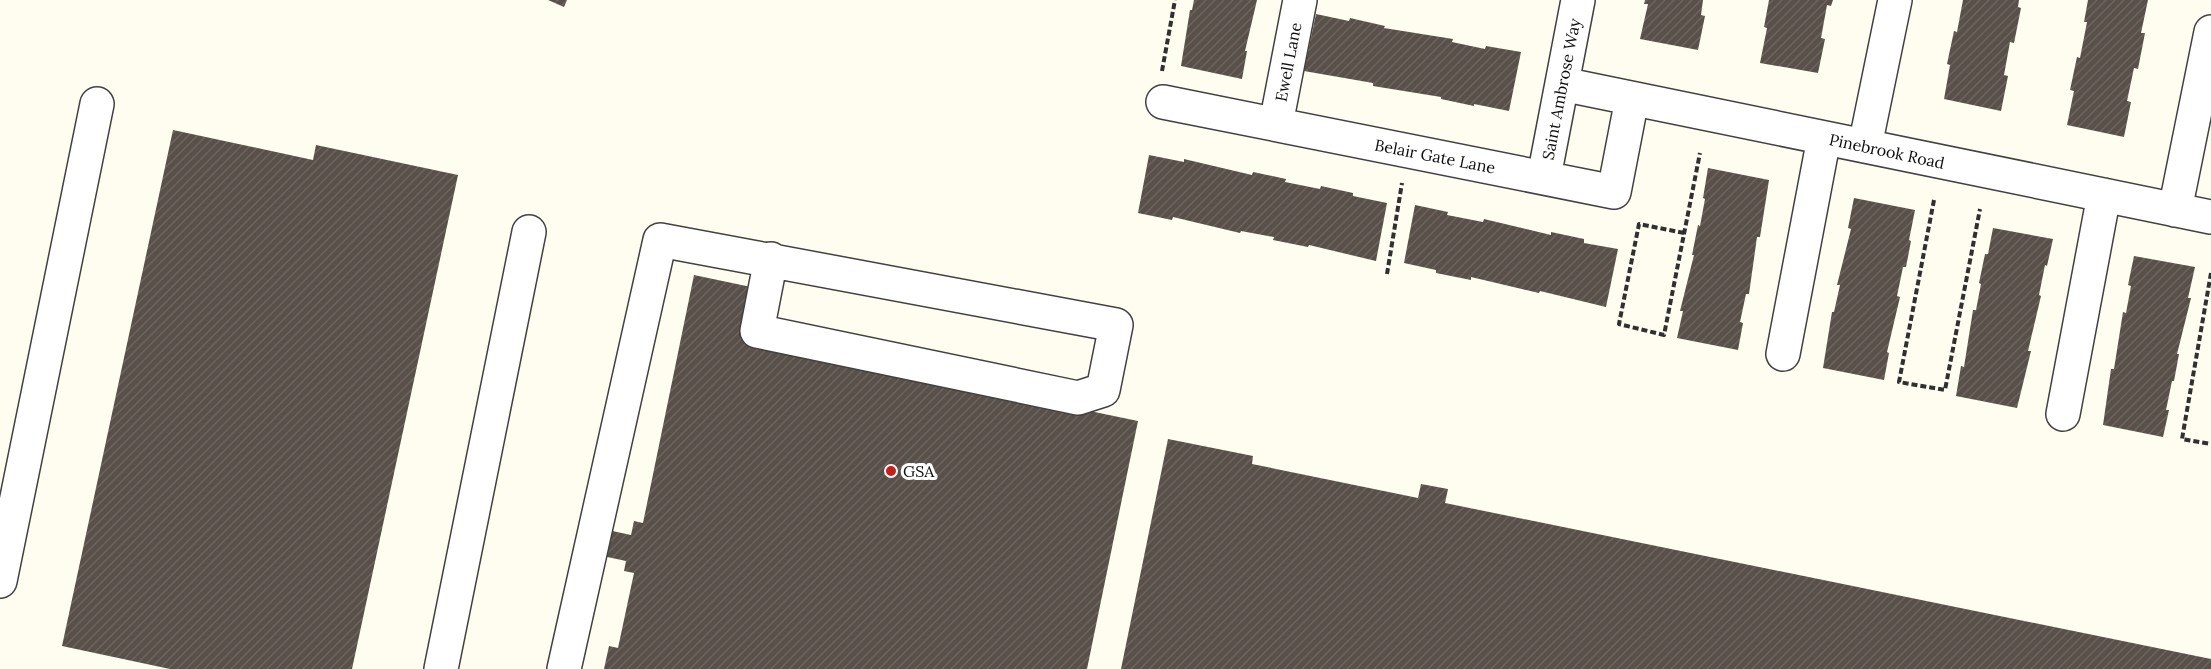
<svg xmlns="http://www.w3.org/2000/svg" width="2211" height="669" viewBox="0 0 2211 669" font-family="Lora,serif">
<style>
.building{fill:url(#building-hatch)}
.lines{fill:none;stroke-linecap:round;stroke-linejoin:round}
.minor-casing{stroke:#414141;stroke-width:36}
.path{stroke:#303030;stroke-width:4;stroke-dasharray:6 3;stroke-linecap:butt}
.minor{stroke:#fff;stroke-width:33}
.poi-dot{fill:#cd1b17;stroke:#fff;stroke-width:2}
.labels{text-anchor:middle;stroke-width:6;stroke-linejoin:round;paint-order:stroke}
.street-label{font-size:16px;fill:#0e0e0e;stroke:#fff}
.poi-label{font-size:16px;fill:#0e0e0e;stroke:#fff;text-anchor:start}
</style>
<defs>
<pattern id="building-hatch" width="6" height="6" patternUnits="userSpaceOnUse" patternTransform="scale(1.5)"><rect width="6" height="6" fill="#585049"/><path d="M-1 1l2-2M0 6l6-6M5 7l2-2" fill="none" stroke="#6b655f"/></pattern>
</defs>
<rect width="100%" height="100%" fill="#fffdef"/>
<!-- building -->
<path class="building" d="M 548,0 L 567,0 L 564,7 Z
M 1194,0 L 1257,0 L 1245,51 L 1247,51 L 1242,79 L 1181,66 L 1190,10 L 1192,10 Z
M 1645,0 L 1703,0 L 1701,15 L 1705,16 L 1698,50 L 1640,39 L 1648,4 L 1644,4 Z
M 1769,0 L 1833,0 L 1831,6 L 1827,5 L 1821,38 L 1825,39 L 1818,73 L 1760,63 L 1767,28 L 1764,27 Z
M 1963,0 L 2019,0 L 2018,7 L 2021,8 L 2014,43 L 2010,42 L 2004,75 L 2008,76 L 2001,111 L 1944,99 L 1950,65 L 1947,64 L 1954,31 L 1957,32 Z
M 2088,0 L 2148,0 L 2141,33 L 2145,33 L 2138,69 L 2134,68 L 2127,101 L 2131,102 L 2124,137 L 2067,125 L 2074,91 L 2070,90 L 2077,57 L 2080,58 L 2087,22 L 2084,22 Z
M 1316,14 L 1349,21 L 1350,18 L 1385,26 L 1384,28 L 1453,39 L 1452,42 L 1485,49 L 1486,46 L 1521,52 L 1509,111 L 1474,104 L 1474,106 L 1441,99 L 1441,97 L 1373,86 L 1373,83 L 1304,71 Z
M 173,130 L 313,160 L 316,145 L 458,175 L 352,669 L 170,669 L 62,646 Z
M 1149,155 L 1184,162 L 1184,159 L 1252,175 L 1253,172 L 1286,179 L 1285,182 L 1320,189 L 1321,186 L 1353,193 L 1353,196 L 1387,203 L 1376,261 L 1309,245 L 1308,247 L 1273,240 L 1274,237 L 1241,231 L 1240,233 L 1173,217 L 1172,220 L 1138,213 Z
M 1708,168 L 1769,180 L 1760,237 L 1757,237 L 1749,294 L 1746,294 L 1740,322 L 1743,323 L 1738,350 L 1677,338 L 1683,311 L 1680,311 L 1694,255 L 1692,255 L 1698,225 L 1700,226 L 1705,199 L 1703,198 Z
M 1854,198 L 1915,210 L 1909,240 L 1911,241 L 1906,267 L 1903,267 L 1897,296 L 1900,297 L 1887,352 L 1889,353 L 1884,380 L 1823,368 L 1832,312 L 1834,312 L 1840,285 L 1837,285 L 1851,229 L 1848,228 Z
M 1415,205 L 1448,212 L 1447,215 L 1483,222 L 1484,219 L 1551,235 L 1551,232 L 1584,239 L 1584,243 L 1618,249 L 1606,307 L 1540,291 L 1539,293 L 1471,277 L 1471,280 L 1436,273 L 1436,270 L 1404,263 Z
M 1993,228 L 2053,239 L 2047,266 L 2045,265 L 2039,295 L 2041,296 L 2028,351 L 2031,351 L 2017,408 L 1956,396 L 1961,366 L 1964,367 L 1973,310 L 1976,310 L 1981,284 L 1979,283 L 1985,254 L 1988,254 Z
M 2134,256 L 2195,267 L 2188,298 L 2191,298 L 2177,354 L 2179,354 L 2174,381 L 2172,381 L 2166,410 L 2169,410 L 2163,437 L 2103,425 L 2111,369 L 2114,369 L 2123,312 L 2126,313 L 2131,286 L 2128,285 Z
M 694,275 L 751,287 L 741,333 L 978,388 L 1138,421 L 1087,669 L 604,669 L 609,646 L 618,648 L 634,573 L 624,571 L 626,561 L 598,555 L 603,529 L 631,535 L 634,521 L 643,523 Z
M 1168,439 L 1253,456 L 1252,464 L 1418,498 L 1421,484 L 1448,489 L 1445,503 L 2211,659 L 2211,669 L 1121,669 Z"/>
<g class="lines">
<!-- minor casing -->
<g class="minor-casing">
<path id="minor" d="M 1562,84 L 2211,217
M 1163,102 L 1614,192 L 1632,99
M 1276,124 L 1300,0
M 1865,146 L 1895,0
M 1544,177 L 1578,0
M 2175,210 L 2211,32
M 1783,354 L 1824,138
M 2063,414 L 2104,195
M 0,581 L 97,104
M 441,669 L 529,232
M 564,669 L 660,240 L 1116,325 L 1103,390 L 1078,398 L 757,331 L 771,259"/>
</g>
<!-- path -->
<path class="path" d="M 1162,71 L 1175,0
M 1934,200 L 1899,382 L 1945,390 L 1980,209
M 1684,233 L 1639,224 L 1619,324 L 1664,335 L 1700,153
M 2211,273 L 2182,439 L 2211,444
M 1387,274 L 1402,183"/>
<!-- minor -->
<use href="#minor" class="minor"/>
</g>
<!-- markers -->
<circle class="poi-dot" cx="891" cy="471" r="6"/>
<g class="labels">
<!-- street labels -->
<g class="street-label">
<text transform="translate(1288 62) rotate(-79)" y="6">Ewell Lane</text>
<text transform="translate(1561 89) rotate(-79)" y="6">Saint Ambrose Way</text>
<text transform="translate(1887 151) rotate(12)" y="6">Pinebrook Road</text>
<text transform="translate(1435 156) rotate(11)" y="6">Belair Gate Lane</text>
</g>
<!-- poi labels -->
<g class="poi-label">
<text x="903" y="477">GSA</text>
</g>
</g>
</svg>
